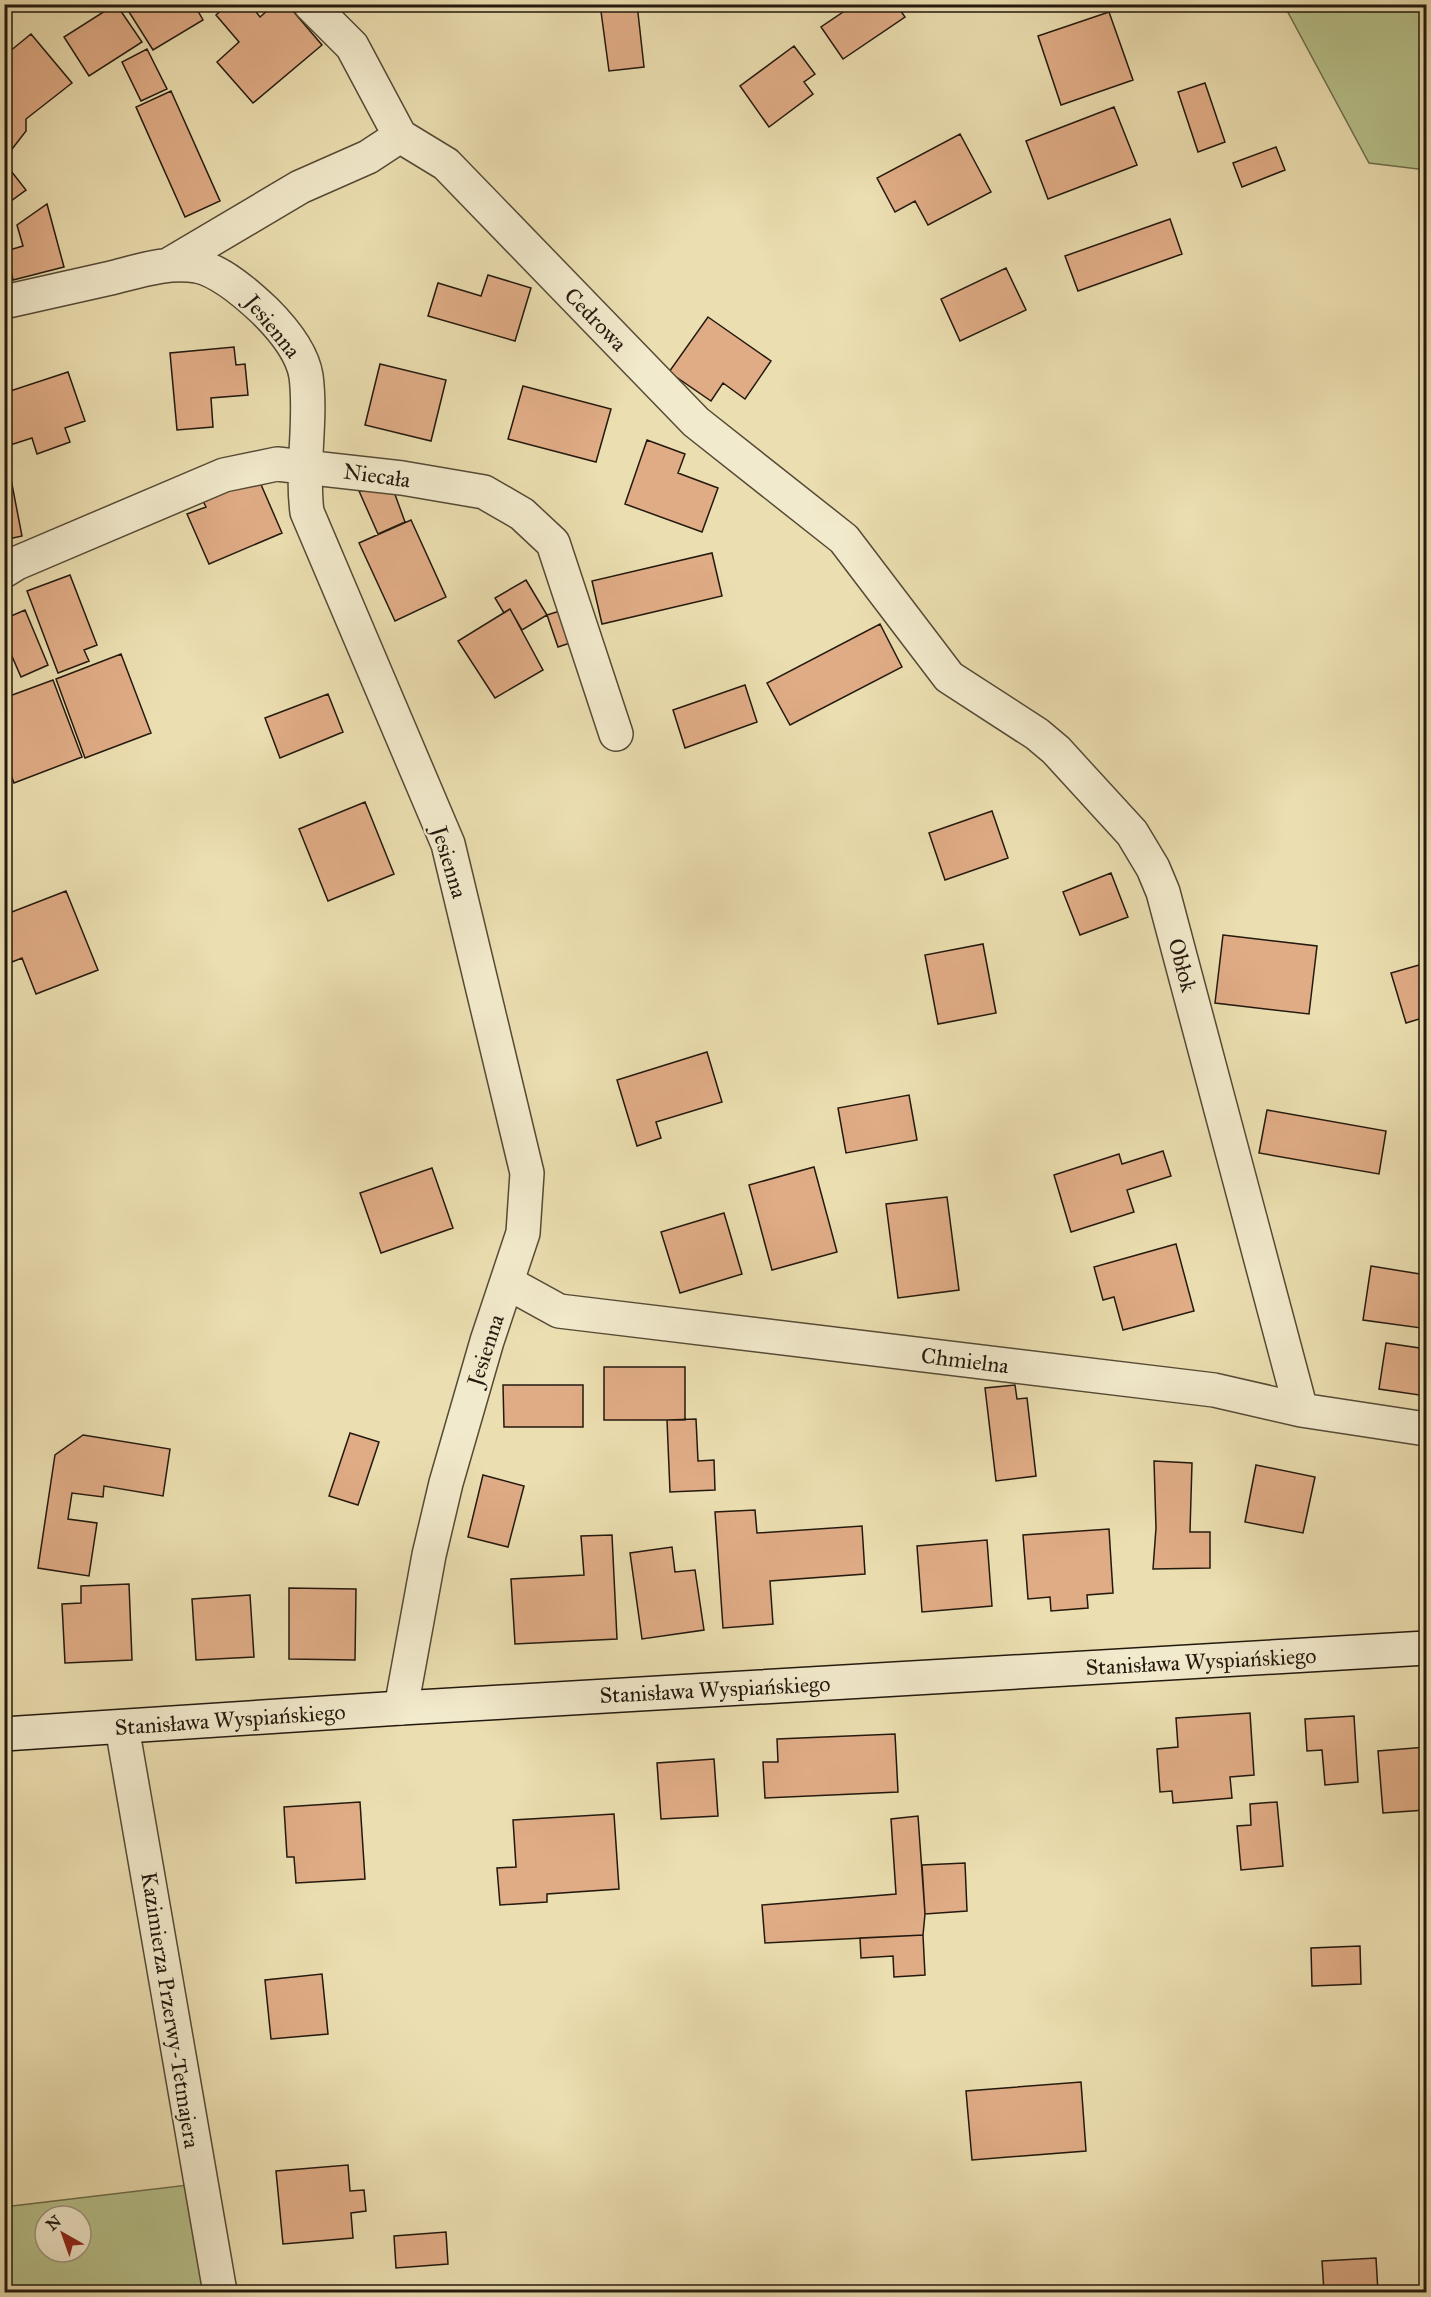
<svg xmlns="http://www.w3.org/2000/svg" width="1431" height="2297" viewBox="0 0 1431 2297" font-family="'IM FELL Great Primer',serif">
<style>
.green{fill:#b7c18b;stroke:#6d6d4c;stroke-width:1.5;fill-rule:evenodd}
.building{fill:#e0ac86;stroke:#23190e;stroke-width:1.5}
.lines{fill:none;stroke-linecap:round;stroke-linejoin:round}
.street-casing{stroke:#554a36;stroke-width:36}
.secondary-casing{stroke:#23190e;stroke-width:36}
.street{stroke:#f2eacc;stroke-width:33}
.secondary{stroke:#f2eacc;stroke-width:33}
.labels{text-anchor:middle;stroke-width:4.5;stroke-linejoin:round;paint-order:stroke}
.street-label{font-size:22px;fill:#23190e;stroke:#f2eacc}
</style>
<rect width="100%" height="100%" fill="#ebdeb0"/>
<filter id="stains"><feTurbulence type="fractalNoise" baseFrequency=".00333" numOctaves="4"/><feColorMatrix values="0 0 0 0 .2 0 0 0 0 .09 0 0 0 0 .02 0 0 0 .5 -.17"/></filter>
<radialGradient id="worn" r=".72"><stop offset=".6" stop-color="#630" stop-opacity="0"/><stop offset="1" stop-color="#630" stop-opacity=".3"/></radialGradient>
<!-- green -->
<path class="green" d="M 1284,5 L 1426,5 L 1426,170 L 1369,163 Z
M 188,2185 L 205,2292 L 5,2292 L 4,2207 ZM 45,2216 L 81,2216 L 81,2252 L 45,2252 Z"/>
<!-- building -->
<path class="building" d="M 116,4 L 142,42 L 89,76 L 64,37 Z
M 124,4 L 194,4 L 203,20 L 153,50 Z
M 228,4 L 250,4 L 260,17 L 275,4 L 287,4 L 322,45 L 253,103 L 217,62 L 239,42 L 216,15 Z
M 600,4 L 637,4 L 644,67 L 609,71 Z
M 855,4 L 896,4 L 905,17 L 843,59 L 821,27 Z
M 1109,12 L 1133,80 L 1061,105 L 1038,36 Z
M 31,34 L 72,83 L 26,119 L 26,131 L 9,153 L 4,146 L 4,56 Z
M 794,46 L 815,74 L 804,82 L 813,94 L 769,127 L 740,86 Z
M 147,49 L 167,89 L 141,101 L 122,62 Z
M 1205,83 L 1225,142 L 1198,152 L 1178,92 Z
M 171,91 L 220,201 L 185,217 L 136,107 Z
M 1114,107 L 1137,165 L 1048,199 L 1026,141 Z
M 960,134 L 991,192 L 928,225 L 915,201 L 895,212 L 877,178 Z
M 1276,147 L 1285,170 L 1242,187 L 1233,163 Z
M 4,162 L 26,190 L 4,206 Z
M 47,204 L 64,267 L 13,280 L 6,251 L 23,246 L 17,225 Z
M 1170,219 L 1182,254 L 1078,291 L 1065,256 Z
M 1006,268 L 1026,310 L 960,341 L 941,299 Z
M 488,275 L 531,288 L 515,341 L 428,316 L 438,283 L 481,296 Z
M 708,317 L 771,361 L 745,399 L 723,383 L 711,401 L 669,372 Z
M 234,347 L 236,365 L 245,364 L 248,395 L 211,398 L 213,427 L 177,430 L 170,353 Z
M 380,364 L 446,380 L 431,441 L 365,425 Z
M 68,372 L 85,421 L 65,428 L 70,442 L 37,454 L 32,438 L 4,447 L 4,393 Z
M 523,386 L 611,409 L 596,462 L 508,439 Z
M 647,440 L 685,454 L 678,473 L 718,488 L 702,532 L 625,504 Z
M 256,473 L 282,533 L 209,564 L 187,514 L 206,507 L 201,497 Z
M 10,474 L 22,536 L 4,540 L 4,475 Z
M 393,489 L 405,522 L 378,534 L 359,491 Z
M 411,520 L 446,597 L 395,621 L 359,543 Z
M 712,553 L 722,596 L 602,624 L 592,581 Z
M 70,575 L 97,645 L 84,650 L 89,661 L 58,673 L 27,591 Z
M 526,580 L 547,615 L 522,630 L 510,609 L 504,613 L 495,598 Z
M 510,609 L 543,670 L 495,698 L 458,641 Z
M 25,610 L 48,665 L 21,677 L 4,638 L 4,619 Z
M 563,610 L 573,642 L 558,647 L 547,615 Z
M 880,624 L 902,667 L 790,725 L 767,683 Z
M 121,654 L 151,733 L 85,758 L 56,679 Z
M 53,680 L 82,757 L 14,783 L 4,758 L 4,698 Z
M 745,685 L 757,722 L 685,748 L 673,710 Z
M 328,694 L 343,732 L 280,758 L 265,718 Z
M 365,802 L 394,874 L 328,901 L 299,829 Z
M 992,811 L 1008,858 L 945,880 L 929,833 Z
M 1111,873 L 1128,917 L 1080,935 L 1063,892 Z
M 66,891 L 98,970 L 36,994 L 22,958 L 12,962 L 4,943 L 4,915 Z
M 1223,935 L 1317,946 L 1309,1014 L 1215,1003 Z
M 983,944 L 996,1013 L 938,1024 L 925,955 Z
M 1426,963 L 1426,1017 L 1406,1023 L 1391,973 Z
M 707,1052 L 722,1102 L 656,1122 L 661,1138 L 637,1146 L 617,1080 Z
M 909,1095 L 917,1140 L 846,1153 L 838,1108 Z
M 1267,1110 L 1386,1131 L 1379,1174 L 1259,1153 Z
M 1163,1151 L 1171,1176 L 1127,1190 L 1134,1212 L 1071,1232 L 1054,1175 L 1119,1154 L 1122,1164 Z
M 814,1167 L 837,1252 L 772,1270 L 749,1185 Z
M 432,1168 L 453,1228 L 381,1253 L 360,1193 Z
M 947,1197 L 959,1290 L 898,1298 L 886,1204 Z
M 724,1213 L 742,1274 L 680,1293 L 661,1232 Z
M 1176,1244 L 1194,1311 L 1123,1330 L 1114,1297 L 1103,1300 L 1094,1267 Z
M 1371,1266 L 1426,1275 L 1426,1296 L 1421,1328 L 1363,1320 Z
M 1386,1343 L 1426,1349 L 1426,1396 L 1379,1389 Z
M 604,1367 L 685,1367 L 685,1420 L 604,1420 Z
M 503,1385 L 583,1385 L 583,1427 L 504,1427 Z
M 1015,1385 L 1017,1399 L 1027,1398 L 1036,1476 L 996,1481 L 985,1388 Z
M 696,1419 L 698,1461 L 714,1460 L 715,1490 L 670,1492 L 667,1420 Z
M 350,1433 L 379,1442 L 358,1505 L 329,1496 Z
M 83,1435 L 170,1449 L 163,1496 L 104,1486 L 103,1497 L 72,1493 L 68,1519 L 97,1523 L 89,1576 L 38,1568 L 55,1455 Z
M 1154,1461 L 1192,1463 L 1190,1532 L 1210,1532 L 1210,1568 L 1153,1569 L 1156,1528 Z
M 1256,1465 L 1315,1477 L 1303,1533 L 1245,1522 Z
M 483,1475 L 524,1486 L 508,1547 L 468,1537 Z
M 755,1510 L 757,1533 L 862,1526 L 865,1574 L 770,1581 L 773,1624 L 723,1628 L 715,1512 Z
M 1109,1529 L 1113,1593 L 1087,1595 L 1088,1608 L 1051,1611 L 1050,1597 L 1028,1599 L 1023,1535 Z
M 612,1535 L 617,1639 L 515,1644 L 511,1579 L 584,1575 L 581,1536 Z
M 987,1540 L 992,1606 L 922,1612 L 917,1546 Z
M 672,1547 L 675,1572 L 695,1570 L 704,1630 L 642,1639 L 630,1553 Z
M 129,1584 L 132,1660 L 65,1663 L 62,1604 L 81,1603 L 81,1586 Z
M 289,1588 L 356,1589 L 355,1660 L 289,1659 Z
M 250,1595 L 254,1657 L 196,1660 L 192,1599 Z
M 4,1598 L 11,1598 L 11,1673 L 4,1673 Z
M 1250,1713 L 1254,1775 L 1230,1777 L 1232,1798 L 1173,1803 L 1172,1791 L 1160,1792 L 1157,1749 L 1178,1747 L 1176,1718 Z
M 1354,1716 L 1358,1782 L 1325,1785 L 1322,1750 L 1307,1751 L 1305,1719 Z
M 895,1734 L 898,1792 L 765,1798 L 763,1762 L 778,1762 L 777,1739 Z
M 1426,1747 L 1426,1810 L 1383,1813 L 1378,1751 Z
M 714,1759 L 718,1816 L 661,1819 L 657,1763 Z
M 360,1802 L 365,1879 L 296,1883 L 294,1857 L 287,1857 L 284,1807 Z
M 1277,1802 L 1283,1866 L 1241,1870 L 1237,1826 L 1251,1825 L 1250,1804 Z
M 614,1814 L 619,1889 L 547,1894 L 547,1902 L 500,1905 L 497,1868 L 516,1867 L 513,1820 Z
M 918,1816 L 925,1914 L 923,1935 L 765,1943 L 762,1905 L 896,1894 L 891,1819 Z
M 965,1863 L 967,1911 L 925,1914 L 922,1865 Z
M 923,1935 L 925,1975 L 894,1977 L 893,1956 L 861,1958 L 860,1938 Z
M 1360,1946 L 1361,1984 L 1312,1986 L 1311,1948 Z
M 322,1974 L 328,2034 L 271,2039 L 265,1980 Z
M 1081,2082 L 1086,2151 L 972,2160 L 966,2091 Z
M 348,2165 L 350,2191 L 364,2190 L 366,2211 L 351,2213 L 353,2238 L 283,2244 L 276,2171 Z
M 446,2232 L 448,2264 L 396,2268 L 394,2236 Z
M 1376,2258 L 1378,2292 L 1324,2292 L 1322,2261 Z"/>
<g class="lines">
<!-- street casing -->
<g class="street-casing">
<path id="street" d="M 310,4 L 352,46 L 400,136 L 446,164 L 696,422 L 844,539 L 949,677 L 1037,734 L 1056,750 L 1132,833 L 1153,868 L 1163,892 L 1301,1410
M 170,264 L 300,187 L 368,157 L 400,136
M 4,302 C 40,294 76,286 111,278 C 139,271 168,261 197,266 C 221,271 247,294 265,311 C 282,328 302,351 306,376 C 312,421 301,467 307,512 L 448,844 L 527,1173 L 523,1233 L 487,1341 L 446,1483 L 429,1555 L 401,1708
M 4,571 L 17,563 L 224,475 L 277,464 L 402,478 L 484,492 L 522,514 L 553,543 L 616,734
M 508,1283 L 559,1311 L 1214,1390 L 1301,1410 L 1426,1429
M 122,1727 L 220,2292"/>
</g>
<!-- secondary casing -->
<g class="secondary-casing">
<path id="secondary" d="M 4,1734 L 401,1708 L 1426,1648"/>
</g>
<!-- street -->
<use href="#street" class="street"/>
<!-- secondary -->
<use href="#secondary" class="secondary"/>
</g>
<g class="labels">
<!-- street labels -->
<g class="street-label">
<text transform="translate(596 319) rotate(46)" y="8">Cedrowa</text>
<text transform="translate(273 326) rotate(51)" y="8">Jesienna</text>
<text transform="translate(377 475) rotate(8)" y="8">Niecała</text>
<text transform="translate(450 862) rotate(73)" y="8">Jesienna</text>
<text transform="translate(1183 965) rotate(75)" y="8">Obłok</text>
<text transform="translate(485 1350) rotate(-72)" y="8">Jesienna</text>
<text transform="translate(965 1360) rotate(7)" y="8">Chmielna</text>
<text transform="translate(1201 1661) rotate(-3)" y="8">Stanisława Wyspiańskiego</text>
<text transform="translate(715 1689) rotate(-3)" y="8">Stanisława Wyspiańskiego</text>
<text transform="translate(230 1719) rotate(-4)" y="8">Stanisława Wyspiańskiego</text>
<text transform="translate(171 2010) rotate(81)" y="8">Kazimierza Przerwy-Tetmajera</text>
</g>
</g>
<!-- margin -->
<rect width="1431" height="2297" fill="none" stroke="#ebdeb0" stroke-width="24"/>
<rect x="6" y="6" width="1419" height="2285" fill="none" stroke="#23190e" stroke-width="3"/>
<rect x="12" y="12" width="1407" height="2273" fill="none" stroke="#23190e" stroke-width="1.5"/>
<!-- north arrow -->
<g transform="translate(63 2234) rotate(320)"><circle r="28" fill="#f2eacc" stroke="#9f9680" stroke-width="1.5"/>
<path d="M0-4.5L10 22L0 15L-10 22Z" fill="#8f2418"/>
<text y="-9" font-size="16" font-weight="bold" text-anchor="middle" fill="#23190e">N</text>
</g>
<rect width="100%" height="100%" filter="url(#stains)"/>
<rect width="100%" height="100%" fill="url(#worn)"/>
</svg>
